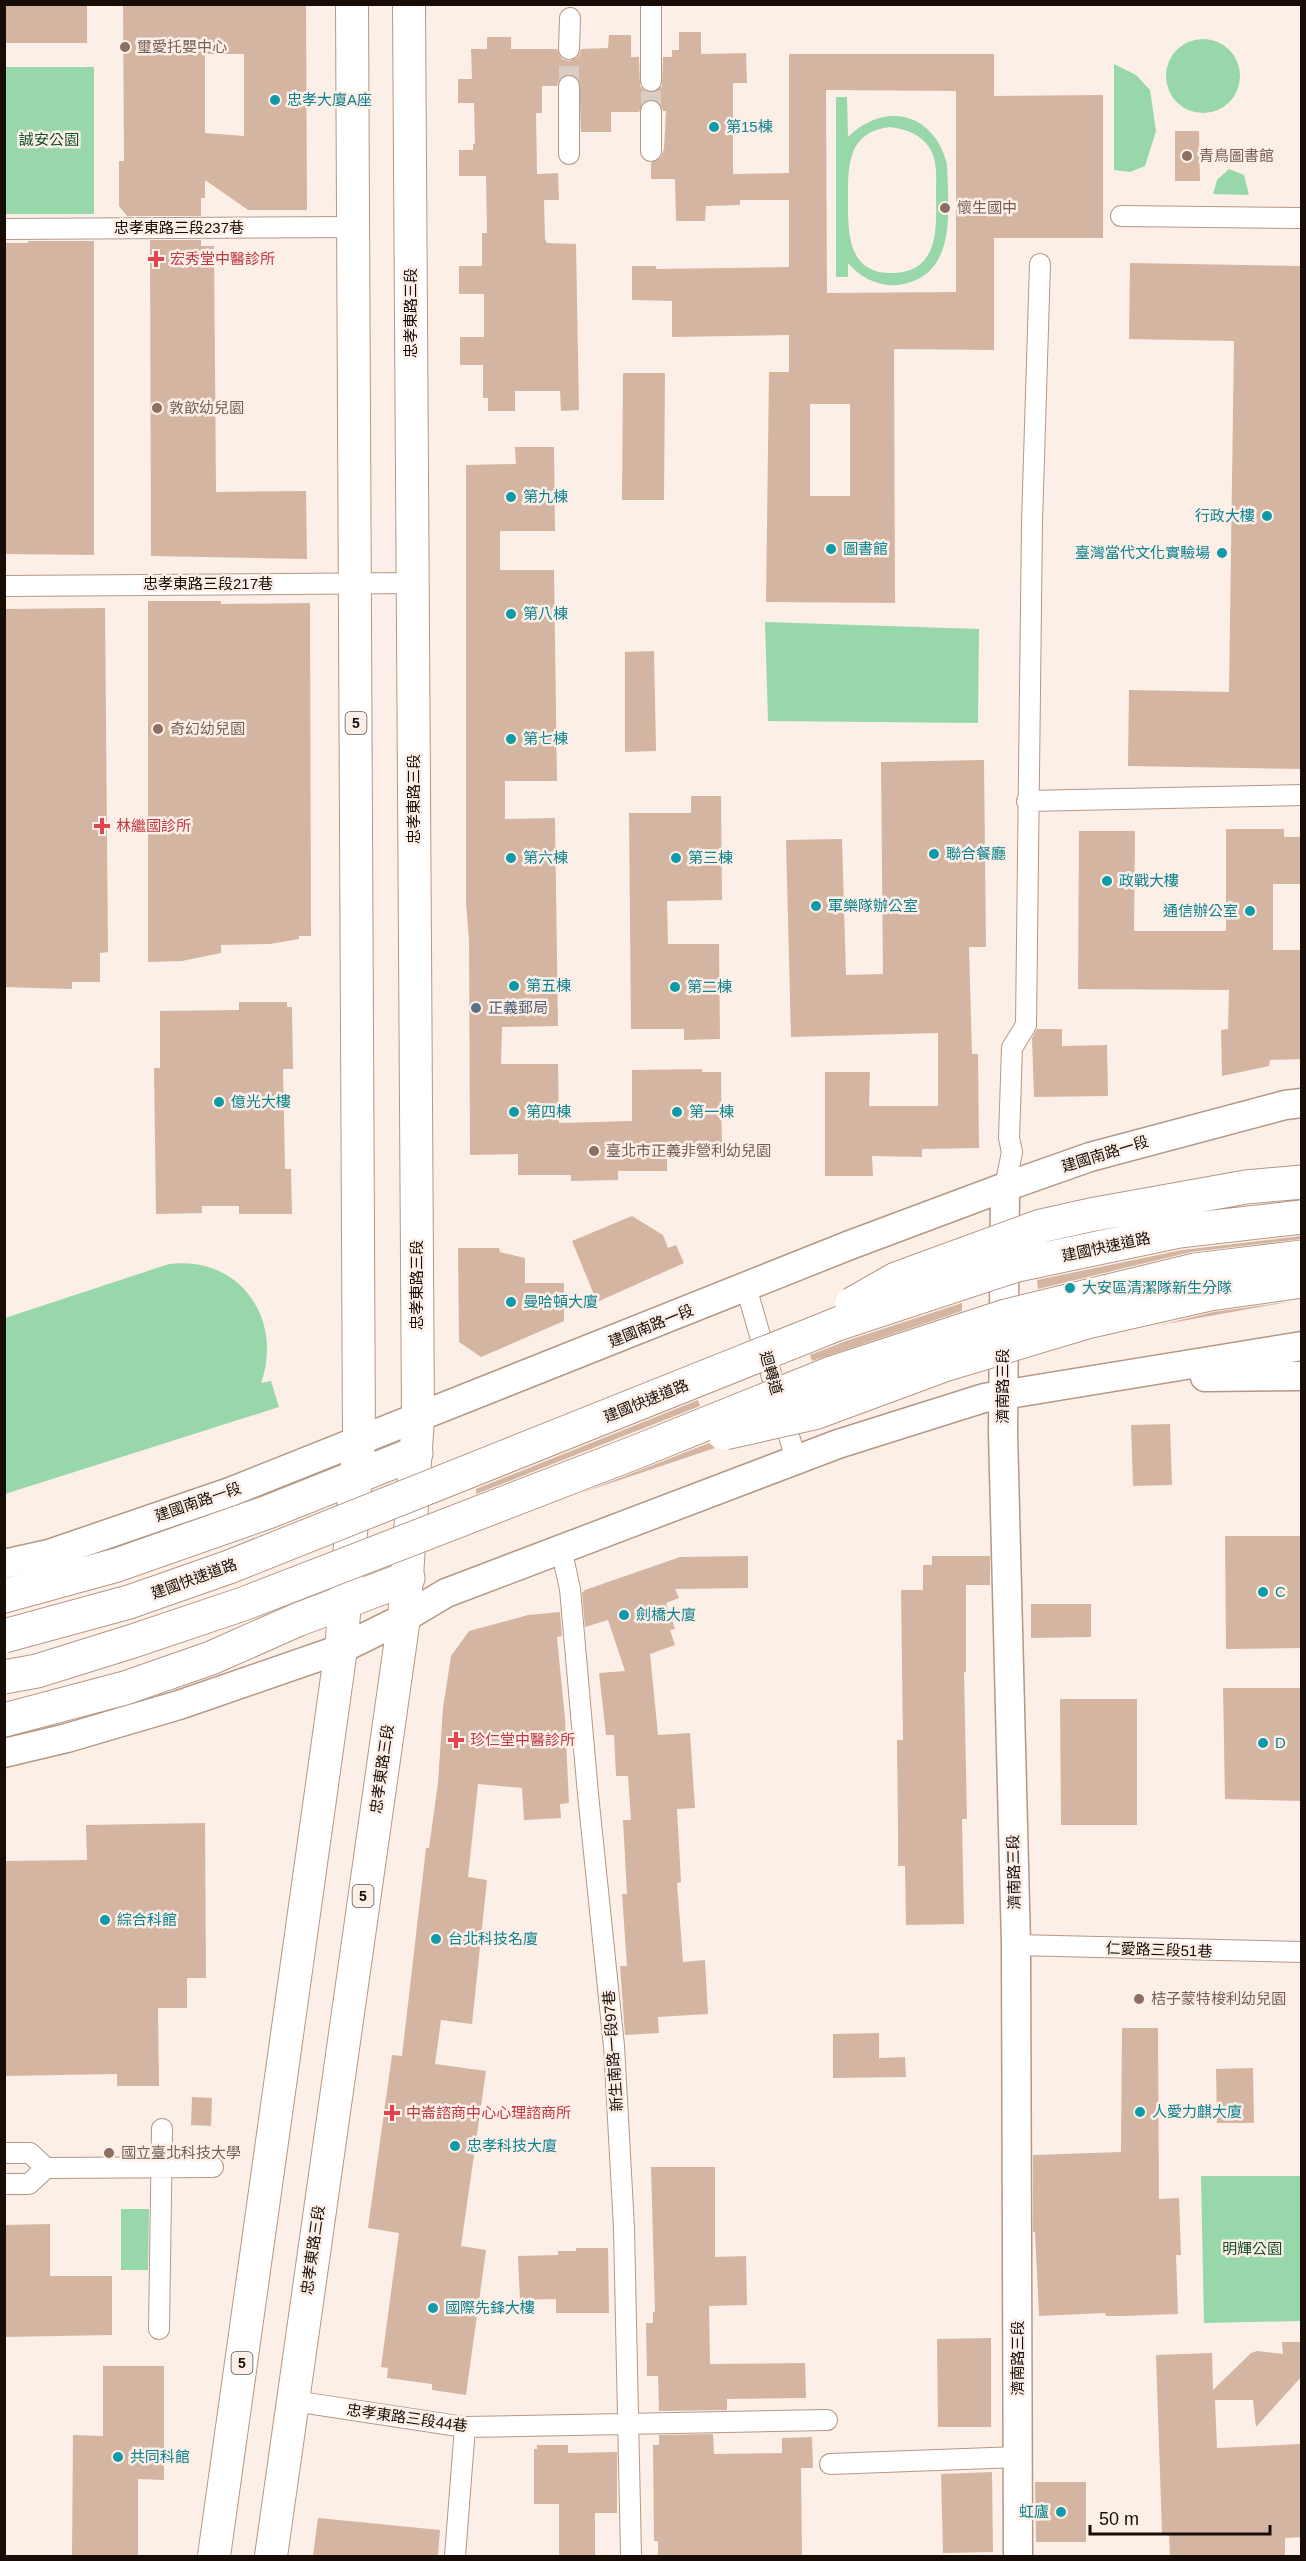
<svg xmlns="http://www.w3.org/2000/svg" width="1306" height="2561" viewBox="0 0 1306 2561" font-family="Helvetica,'Noto Sans TC',sans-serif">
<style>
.green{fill:#97d7a9;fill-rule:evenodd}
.building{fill:#d4b5a1;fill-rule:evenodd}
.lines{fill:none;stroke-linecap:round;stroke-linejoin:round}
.street-tunnel{stroke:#dacdc5;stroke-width:20;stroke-dasharray:20 10;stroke-linecap:butt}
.street-casing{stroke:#b59884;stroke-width:22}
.secondary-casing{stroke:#b59884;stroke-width:31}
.primary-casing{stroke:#b59884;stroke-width:34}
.highway-casing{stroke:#b59884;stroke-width:35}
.street{stroke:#fff;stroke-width:20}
.secondary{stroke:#fff;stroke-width:28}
.primary{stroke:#fff;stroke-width:32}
.highway{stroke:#fff;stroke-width:33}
.highway-bridge-casing{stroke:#b59884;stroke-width:35;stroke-linecap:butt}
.highway-bridge{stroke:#fff;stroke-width:33}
.education-dot{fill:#8d6e63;stroke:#fcefe7;stroke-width:2}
.culture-dot{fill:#0f9aa8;stroke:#fcefe7;stroke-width:2}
.health-dot{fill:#e0444e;stroke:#fcefe7;stroke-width:2}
.service-dot{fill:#5c6f8a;stroke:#fcefe7;stroke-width:2}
.labels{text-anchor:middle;stroke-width:5;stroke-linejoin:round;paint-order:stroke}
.shield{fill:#fcefe7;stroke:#5c514a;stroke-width:1.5}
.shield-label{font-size:14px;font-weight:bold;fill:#170d06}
.education-label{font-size:15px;fill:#785e54;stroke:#fcefe7;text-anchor:start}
.culture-label{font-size:15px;fill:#0d838f;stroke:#fcefe7;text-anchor:start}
.park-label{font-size:15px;fill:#104f2a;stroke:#fcefe7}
.street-label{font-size:15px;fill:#170d06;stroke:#fcefe7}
.health-label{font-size:15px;fill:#be3a42;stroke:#fcefe7;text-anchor:start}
.service-label{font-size:15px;fill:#4e5e75;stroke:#fcefe7;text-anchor:start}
</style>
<rect width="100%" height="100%" fill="#fcefe7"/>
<!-- green -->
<path class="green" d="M1166 76a37 37 0 1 1 74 0a37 37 0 1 1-74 0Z
M 1114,64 L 1136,75 L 1150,90 L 1156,131 L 1145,166 L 1130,172 L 1114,170 Z
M 4,67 L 94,67 L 94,214 L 5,214 Z
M 836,97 L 847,97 L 848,137 C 884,101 934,112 947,164 C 948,208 959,278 897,285 C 878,287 860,277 848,263 L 848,277 L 836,277 ZM 890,127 C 906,129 920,134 929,147 C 938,161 936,177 936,192 C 936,225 941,271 894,273 C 847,275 848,232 848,200 C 848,166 847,132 890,127 Z
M 1229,169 L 1244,175 L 1249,195 L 1213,194 L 1217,180 Z
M 765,622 L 979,629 L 978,723 L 768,721 Z
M 169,1264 C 239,1255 284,1319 261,1383 L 271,1381 L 279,1407 L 5,1494 L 5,1318 Z
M 1201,2176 L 1301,2176 L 1301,2321 L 1204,2323 Z
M 121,2209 L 149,2209 L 148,2270 L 121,2270 Z"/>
<!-- building -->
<path class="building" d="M 4,4 L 87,4 L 87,43 L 4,43 Z
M 123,4 L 306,4 L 307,210 L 248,210 L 205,180 L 205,198 L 201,198 L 201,216 L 127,216 L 119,206 L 119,161 L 124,161 ZM 205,54 L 244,54 L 244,136 L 205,133 Z
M 679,32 L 701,32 L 701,54 L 746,53 L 747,83 L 733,83 L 733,174 L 789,173 L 789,54 L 994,54 L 994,96 L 1103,95 L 1103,238 L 994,238 L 994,350 L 894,349 L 895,603 L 766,602 L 769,372 L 789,372 L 789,335 L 672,337 L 672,301 L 632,300 L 632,266 L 656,266 L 656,269 L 789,267 L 789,200 L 740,200 L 740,205 L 706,206 L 705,221 L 676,221 L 675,179 L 651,179 L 651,163 L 661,157 L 664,149 L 666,111 L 663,111 L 661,105 L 656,100 L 645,101 L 639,112 L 611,112 L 611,132 L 581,132 L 579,80 L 568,74 L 559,80 L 557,86 L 542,86 L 542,113 L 536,113 L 537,174 L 558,173 L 559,200 L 544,200 L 545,239 L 547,243 L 576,244 L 579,410 L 561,411 L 560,391 L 515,391 L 515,411 L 488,411 L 488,398 L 483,398 L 483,365 L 460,365 L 460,337 L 484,337 L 484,294 L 459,294 L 459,266 L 482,266 L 482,233 L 487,233 L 486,176 L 459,176 L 459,150 L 473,150 L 473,144 L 475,144 L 474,103 L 458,103 L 458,79 L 472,79 L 471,49 L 487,49 L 487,37 L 511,37 L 511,49 L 557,49 L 562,59 L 569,61 L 579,56 L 581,49 L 608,48 L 609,35 L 631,35 L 631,57 L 639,57 L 640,86 L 646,92 L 652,93 L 662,86 L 663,57 L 672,57 L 672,50 L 679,50 ZM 826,90 L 956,91 L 956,292 L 827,293 ZM 810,404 L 850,404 L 850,496 L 810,496 Z
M 1175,131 L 1199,131 L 1200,181 L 1175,181 Z
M 150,240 L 201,240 L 201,246 L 214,246 L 216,492 L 306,491 L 307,559 L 151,556 Z
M 28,241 L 94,241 L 94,555 L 4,554 L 4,243 L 28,243 Z
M 1130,263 L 1302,266 L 1302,769 L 1128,766 L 1129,690 L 1229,692 L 1234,341 L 1129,339 Z
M 623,373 L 665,373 L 664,500 L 622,500 Z
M 515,447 L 554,447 L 555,531 L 500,531 L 500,570 L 554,570 L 557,781 L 505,781 L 505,819 L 555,818 L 558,1026 L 502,1027 L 501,1064 L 558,1064 L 559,1123 L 632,1121 L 632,1070 L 702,1069 L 702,1072 L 721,1072 L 722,1150 L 667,1151 L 667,1171 L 618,1171 L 618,1180 L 571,1181 L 571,1175 L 518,1175 L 518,1154 L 470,1155 L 469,940 L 466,902 L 466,465 L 516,464 Z
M 148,601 L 221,601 L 221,604 L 310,603 L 311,936 L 299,936 L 299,939 L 270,944 L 221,945 L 221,953 L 182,961 L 148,962 Z
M 105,608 L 108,952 L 100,953 L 100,982 L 72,982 L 72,989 L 4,987 L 4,609 Z
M 654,651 L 656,751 L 625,752 L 625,652 Z
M 984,760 L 986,947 L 969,947 L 972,1054 L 978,1054 L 979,1148 L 922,1149 L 922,1157 L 872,1156 L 873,1176 L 825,1176 L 825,1072 L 870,1072 L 869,1106 L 938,1106 L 938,1033 L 791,1037 L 786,840 L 842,839 L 846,975 L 883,974 L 881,762 Z
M 691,796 L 721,796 L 722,900 L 667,901 L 668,944 L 719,944 L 720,1039 L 684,1040 L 684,1029 L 631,1029 L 629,813 L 691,813 Z
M 1226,829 L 1284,829 L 1284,837 L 1302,837 L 1302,884 L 1273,884 L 1273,950 L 1302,950 L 1302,1059 L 1270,1060 L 1269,1066 L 1222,1076 L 1221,1030 L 1228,1029 L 1229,990 L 1078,989 L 1079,831 L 1135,831 L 1134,931 L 1226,931 Z
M 239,1002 L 287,1002 L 287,1007 L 292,1007 L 293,1069 L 283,1069 L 285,1169 L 291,1169 L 292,1214 L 239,1214 L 239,1206 L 202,1206 L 202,1213 L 156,1214 L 154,1068 L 160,1068 L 160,1011 L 239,1010 Z
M 1037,1029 L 1062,1029 L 1062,1046 L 1107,1045 L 1108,1096 L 1034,1097 L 1032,1038 Z
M 632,1216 L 663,1235 L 668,1248 L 676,1245 L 684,1263 L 597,1302 L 572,1241 Z
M 1301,1236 L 1302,1239 L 1191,1252 L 1038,1289 L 1037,1280 L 1182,1250 Z
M 458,1248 L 499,1248 L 500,1252 L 525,1258 L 525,1283 L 564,1283 L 564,1321 L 481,1357 L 459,1342 Z
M 1293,1301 L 1160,1325 L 1213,1312 Z
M 962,1303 L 962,1311 L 812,1361 L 810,1355 L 846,1341 Z
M 698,1400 L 700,1406 L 476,1494 L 476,1489 Z
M 1170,1424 L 1172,1485 L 1133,1486 L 1131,1425 Z
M 709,1443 L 715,1448 L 581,1493 L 643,1469 Z
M 1225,1536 L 1302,1536 L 1302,1648 L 1226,1649 Z
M 748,1556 L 748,1588 L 675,1589 L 679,1598 L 666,1603 L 675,1629 L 670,1630 L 675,1645 L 650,1654 L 658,1735 L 690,1733 L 695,1808 L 677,1809 L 681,1882 L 677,1883 L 683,1962 L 705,1960 L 708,2014 L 658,2017 L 659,2033 L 625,2035 L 620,1966 L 627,1966 L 622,1894 L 627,1894 L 623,1820 L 631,1820 L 628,1776 L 616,1776 L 614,1735 L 606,1735 L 599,1673 L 625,1671 L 608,1620 L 585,1627 L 582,1593 L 585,1590 L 680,1557 Z
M 932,1556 L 990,1556 L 990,1585 L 966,1585 L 966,1672 L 964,1672 L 967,1819 L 962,1819 L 964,1924 L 906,1925 L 905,1866 L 898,1866 L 898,1826 L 897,1740 L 903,1740 L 901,1590 L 923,1590 L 923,1565 L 932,1565 Z
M 1031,1604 L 1091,1604 L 1091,1637 L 1031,1638 Z
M 560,1612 L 562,1636 L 557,1637 L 565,1719 L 569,1803 L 560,1804 L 561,1818 L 524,1820 L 522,1788 L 478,1784 L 468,1877 L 487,1880 L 472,2024 L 441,2020 L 435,2064 L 486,2071 L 461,2246 L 486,2250 L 466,2395 L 432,2390 L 432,2384 L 387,2378 L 388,2368 L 381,2367 L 399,2233 L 368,2228 L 392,2055 L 402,2056 L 426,1848 L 429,1848 L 438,1783 L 443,1708 L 451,1656 L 469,1631 L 528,1615 Z
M 1223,1688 L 1302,1688 L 1302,1801 L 1225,1799 Z
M 1060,1699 L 1137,1699 L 1137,1825 L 1061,1825 Z
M 205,1823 L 206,1978 L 187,1978 L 187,2008 L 158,2008 L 159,2086 L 117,2086 L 117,2074 L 4,2076 L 4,1861 L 87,1860 L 86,1825 Z
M 1122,2028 L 1158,2028 L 1159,2199 L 1179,2198 L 1181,2255 L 1176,2255 L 1178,2314 L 1125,2316 L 1106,2316 L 1105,2313 L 1039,2316 L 1035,2232 L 1033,2232 L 1033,2155 L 1121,2152 Z
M 879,2033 L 879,2058 L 905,2057 L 906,2077 L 833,2078 L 833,2034 Z
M 1253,2068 L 1254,2123 L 1217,2123 L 1216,2069 Z
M 192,2097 L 212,2098 L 211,2126 L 191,2125 Z
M 651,2167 L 715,2167 L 715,2257 L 746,2256 L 747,2305 L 709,2306 L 710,2364 L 805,2363 L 806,2398 L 727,2399 L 727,2410 L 659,2411 L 658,2376 L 647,2376 L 646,2323 L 653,2323 L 653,2312 L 655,2312 Z
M 50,2224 L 50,2276 L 112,2276 L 112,2335 L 4,2337 L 4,2225 Z
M 576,2248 L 608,2248 L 609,2313 L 556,2313 L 556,2299 L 520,2300 L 518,2256 L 558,2255 L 558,2251 L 576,2251 Z
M 991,2338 L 991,2427 L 938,2427 L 937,2339 Z
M 1282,2342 L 1302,2342 L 1302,2376 L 1256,2427 L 1253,2400 L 1215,2400 L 1217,2448 L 1302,2444 L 1302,2537 L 1285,2538 L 1285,2556 L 1170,2556 L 1169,2533 L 1162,2533 L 1156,2355 L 1212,2353 L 1213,2390 L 1251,2353 L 1257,2351 L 1283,2354 Z
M 103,2366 L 164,2366 L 164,2480 L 138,2479 L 138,2556 L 72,2556 L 73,2435 L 103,2436 Z
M 713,2434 L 714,2454 L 782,2453 L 782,2438 L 812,2437 L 813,2468 L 801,2468 L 802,2556 L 658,2556 L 658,2541 L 654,2541 L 653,2445 L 659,2445 L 659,2435 Z
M 537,2445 L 568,2445 L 568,2453 L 617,2452 L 617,2513 L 595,2513 L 595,2556 L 559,2556 L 559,2504 L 534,2504 L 534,2449 L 537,2449 Z
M 992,2472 L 993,2552 L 943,2553 L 941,2474 Z
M 1035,2482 L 1086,2482 L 1086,2542 L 1036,2542 Z
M 318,2518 L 440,2530 L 438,2556 L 313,2556 Z"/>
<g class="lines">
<!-- street-tunnel -->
<path class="street-tunnel" d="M 569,86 L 569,49
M 651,111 L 651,81"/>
<!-- street casing -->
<g class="street-casing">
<path id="street" d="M 651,4 L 651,81
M 569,49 L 570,18
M 569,86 L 569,154
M 651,111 L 651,151
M 1121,216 L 1302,218
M 4,229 L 353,227
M 4,586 L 412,583
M 1027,801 L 1302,795
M 1005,1187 L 1012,1152 L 1009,1138 L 1012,1048 L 1026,1025 L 1032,522 L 1040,264
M 746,1287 L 796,1460
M 561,1548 L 570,1589 L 588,1794 L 614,2046 L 624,2228 L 631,2556
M 1016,1945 L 1302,1952
M 4,2153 L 30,2153 L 46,2168
M 4,2184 L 29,2184 L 46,2168 L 213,2167
M 159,2329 L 162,2129
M 294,2401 L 465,2427 L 827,2420
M 830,2464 L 1018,2457
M 455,2556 L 465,2427"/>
</g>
<!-- secondary casing -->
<g class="secondary-casing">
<path id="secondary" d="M 1005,1187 L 1003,1432 L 1016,1945 L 1018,2556
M 1205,1377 L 1302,1376
M 4,1564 L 49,1554 L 230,1492 L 850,1245 L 1005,1187 L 1090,1157 L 1285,1105 L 1302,1103
M 4,1753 L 67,1738 L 179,1705 L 341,1649 L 404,1618 L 446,1593 L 838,1444 L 984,1398 L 1302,1346"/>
</g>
<!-- primary casing -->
<g class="primary-casing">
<path id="primary" d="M 214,2556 L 341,1649 L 359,1441 L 352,4
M 271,2556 L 404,1618 L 418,1419 L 409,4"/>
</g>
<!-- highway casing -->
<g class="highway-casing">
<path id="highway" d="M 4,1596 L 117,1565 L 268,1512 L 416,1453
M 4,1720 L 125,1688 L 211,1658 L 297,1620 L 408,1578"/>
</g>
<!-- street -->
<use href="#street" class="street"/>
<!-- secondary -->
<use href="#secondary" class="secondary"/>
<!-- primary -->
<use href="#primary" class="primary"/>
<!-- highway -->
<use href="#highway" class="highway"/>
<!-- highway-bridge casing -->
<g class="highway-bridge-casing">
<path id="highway-bridge" d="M 852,1304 L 896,1279 L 1041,1226 L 1090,1215 L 1246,1187 L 1302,1182
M 725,1433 L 814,1413 L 944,1365 L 1087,1322 L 1210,1294 L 1302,1281
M 4,1636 L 129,1602 L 229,1567 L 840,1323 L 1017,1265 L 1179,1231 L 1302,1217
M 4,1677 L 37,1671 L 133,1641 L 243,1604 L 636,1452 L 829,1374 L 1006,1316 L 1195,1270 L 1302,1257"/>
</g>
<!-- highway-bridge -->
<use href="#highway-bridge" class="highway-bridge"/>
</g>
<!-- markers -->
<g class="education-dot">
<circle cx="125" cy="47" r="6"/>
<circle cx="1187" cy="156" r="6"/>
<circle cx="945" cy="208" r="6"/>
<circle cx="157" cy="408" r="6"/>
<circle cx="158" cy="729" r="6"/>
<circle cx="594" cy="1151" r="6"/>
<circle cx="1139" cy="1999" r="6"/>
<circle cx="109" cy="2153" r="6"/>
</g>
<g class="culture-dot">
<circle cx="275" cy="100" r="6"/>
<circle cx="714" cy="127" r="6"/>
<circle cx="511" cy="497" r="6"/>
<circle cx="1267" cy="516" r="6"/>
<circle cx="831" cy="549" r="6"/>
<circle cx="1222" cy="553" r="6"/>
<circle cx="511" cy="614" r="6"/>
<circle cx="511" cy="739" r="6"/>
<circle cx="934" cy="854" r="6"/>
<circle cx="511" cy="858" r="6"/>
<circle cx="676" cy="858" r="6"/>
<circle cx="1107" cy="881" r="6"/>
<circle cx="816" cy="906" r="6"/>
<circle cx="1250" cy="911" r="6"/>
<circle cx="514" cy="986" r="6"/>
<circle cx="675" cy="987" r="6"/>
<circle cx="219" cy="1102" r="6"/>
<circle cx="514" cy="1112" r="6"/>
<circle cx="677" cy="1112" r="6"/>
<circle cx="1070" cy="1288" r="6"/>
<circle cx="511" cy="1302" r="6"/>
<circle cx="1263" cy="1592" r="6"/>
<circle cx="624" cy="1615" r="6"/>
<circle cx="1263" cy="1743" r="6"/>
<circle cx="105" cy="1920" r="6"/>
<circle cx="436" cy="1939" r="6"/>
<circle cx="1140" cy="2112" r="6"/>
<circle cx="455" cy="2146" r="6"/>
<circle cx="433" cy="2308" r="6"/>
<circle cx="118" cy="2457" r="6"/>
<circle cx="1061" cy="2512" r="6"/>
</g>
<g class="health-dot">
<path d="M153 250h6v6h6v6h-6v6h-6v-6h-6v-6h6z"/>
<path d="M99 817h6v6h6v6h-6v6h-6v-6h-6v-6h6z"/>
<path d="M453 1731h6v6h6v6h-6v6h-6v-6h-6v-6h6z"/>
<path d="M389 2104h6v6h6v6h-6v6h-6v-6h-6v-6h6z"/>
</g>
<circle class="service-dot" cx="476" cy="1008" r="6"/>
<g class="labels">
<!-- shield labels -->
<g class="shield">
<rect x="345.5" y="712" width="21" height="22" rx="4.5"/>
<rect x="352.5" y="1885" width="21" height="22" rx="4.5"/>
<rect x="231.5" y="2352" width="21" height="22" rx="4.5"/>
</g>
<g class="shield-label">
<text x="356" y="728">5</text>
<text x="363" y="1901">5</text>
<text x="242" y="2368">5</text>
</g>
<!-- education labels -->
<g class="education-label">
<text x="137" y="52">璽愛托嬰中心</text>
<text x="1199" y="161">青鳥圖書館</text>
<text x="957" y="213">懷生國中</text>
<text x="169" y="413">敦歆幼兒園</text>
<text x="170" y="734">奇幻幼兒園</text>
<text x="606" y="1156">臺北市正義非營利幼兒園</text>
<text x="1151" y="2004">桔子蒙特梭利幼兒園</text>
<text x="121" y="2158">國立臺北科技大學</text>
</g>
<!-- culture labels -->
<g class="culture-label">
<text x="287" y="105">忠孝大廈A座</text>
<text x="726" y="132">第15棟</text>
<text x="523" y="502">第九棟</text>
<text x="1255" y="521" text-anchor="end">行政大樓</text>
<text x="843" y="554">圖書館</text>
<text x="1210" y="558" text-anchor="end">臺灣當代文化實驗場</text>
<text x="523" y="619">第八棟</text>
<text x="523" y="744">第七棟</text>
<text x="946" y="859">聯合餐廳</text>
<text x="523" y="863">第六棟</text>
<text x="688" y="863">第三棟</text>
<text x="1119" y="886">政戰大樓</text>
<text x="828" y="911">軍樂隊辦公室</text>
<text x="1238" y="916" text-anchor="end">通信辦公室</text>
<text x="526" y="991">第五棟</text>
<text x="687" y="992">第二棟</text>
<text x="231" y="1107">億光大樓</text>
<text x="526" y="1117">第四棟</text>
<text x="689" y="1117">第一棟</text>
<text x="1082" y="1293">大安區清潔隊新生分隊</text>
<text x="523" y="1307">曼哈頓大廈</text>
<text x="1275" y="1597">C</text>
<text x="636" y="1620">劍橋大廈</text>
<text x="1275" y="1748">D</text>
<text x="117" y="1925">綜合科館</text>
<text x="448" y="1944">台北科技名廈</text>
<text x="1152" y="2117">人愛力麒大廈</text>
<text x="467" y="2151">忠孝科技大廈</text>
<text x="445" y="2313">國際先鋒大樓</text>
<text x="130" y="2462">共同科館</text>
<text x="1049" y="2517" text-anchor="end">虹廬</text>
</g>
<!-- park labels -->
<g class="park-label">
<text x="49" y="145">誠安公園</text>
<text x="1252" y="2254">明輝公園</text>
</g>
<!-- street labels -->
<g class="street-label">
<text x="179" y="233">忠孝東路三段237巷</text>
<text transform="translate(411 313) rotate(-90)" y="5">忠孝東路三段</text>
<text x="208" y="589">忠孝東路三段217巷</text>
<text transform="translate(414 799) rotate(-90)" y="5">忠孝東路三段</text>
<text transform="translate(1105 1154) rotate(-17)" y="5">建國南路一段</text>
<text transform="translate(1106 1247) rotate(-12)" y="5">建國快速道路</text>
<text transform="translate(417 1285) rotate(-90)" y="5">忠孝東路三段</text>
<text transform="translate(651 1326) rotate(-22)" y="5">建國南路一段</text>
<text transform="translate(771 1373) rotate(74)" y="5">迴轉道</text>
<text transform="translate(1003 1386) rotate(-90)" y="5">濟南路三段</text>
<text transform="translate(646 1401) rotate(-22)" y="5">建國快速道路</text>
<text transform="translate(198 1502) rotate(-19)" y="5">建國南路一段</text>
<text transform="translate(194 1579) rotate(-20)" y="5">建國快速道路</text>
<text transform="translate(382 1769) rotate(-82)" y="5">忠孝東路三段</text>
<text transform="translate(1014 1872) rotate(-91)" y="5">濟南路三段</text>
<text transform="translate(1159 1950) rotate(2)" y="5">仁愛路三段51巷</text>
<text transform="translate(613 2051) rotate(-94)" y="5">新生南路一段97巷</text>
<text transform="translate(313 2250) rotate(-82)" y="5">忠孝東路三段</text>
<text transform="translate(1018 2358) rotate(-90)" y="5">濟南路三段</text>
<text transform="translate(407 2418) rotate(8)" y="5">忠孝東路三段44巷</text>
</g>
<!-- health labels -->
<g class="health-label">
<text x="170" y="264">宏秀堂中醫診所</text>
<text x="116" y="831">林繼國診所</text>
<text x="470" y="1745">珍仁堂中醫診所</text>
<text x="406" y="2118">中崙諮商中心心理諮商所</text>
</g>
<!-- service labels -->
<g class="service-label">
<text x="488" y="1013">正義郵局</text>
</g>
</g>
<!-- border -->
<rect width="1306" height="2561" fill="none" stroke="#170d06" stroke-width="12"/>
<!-- scale -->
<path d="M1090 2525v9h180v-9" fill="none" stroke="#170d06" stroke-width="3"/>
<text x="1099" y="2525" font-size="18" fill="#170d06" stroke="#fcefe7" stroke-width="4.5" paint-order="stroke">50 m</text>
</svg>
